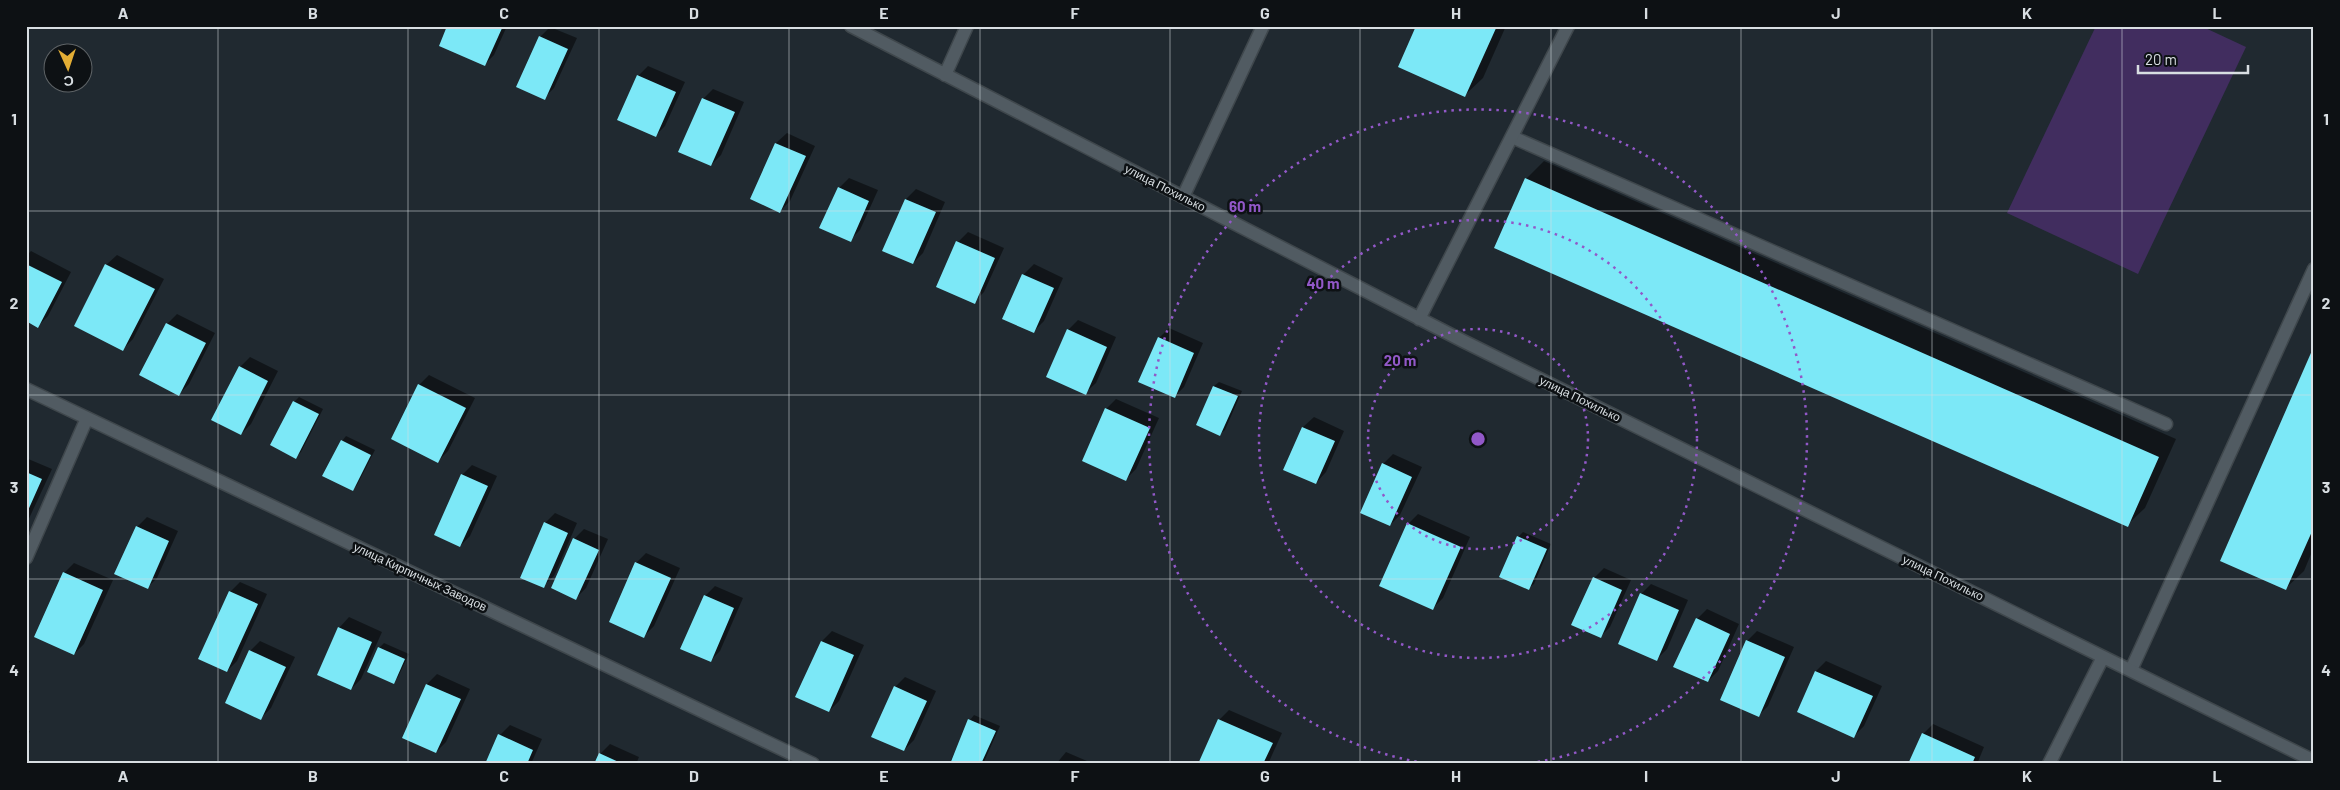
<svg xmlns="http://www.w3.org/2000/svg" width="2340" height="790" viewBox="0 0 2340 790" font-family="Barlow,sans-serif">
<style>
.green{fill:#412d5f}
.shadow{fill:#0007}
.building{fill:#7ce8f7}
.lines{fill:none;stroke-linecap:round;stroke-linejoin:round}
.service-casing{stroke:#3f474c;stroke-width:15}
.minor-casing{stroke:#3f474c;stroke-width:15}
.service{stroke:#515b62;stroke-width:12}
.minor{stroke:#515b62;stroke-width:12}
.grid{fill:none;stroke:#d8dee2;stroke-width:1;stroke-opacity:0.55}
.ring{fill:none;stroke:#9258c8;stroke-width:2.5;stroke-dasharray:2.5 5}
.labels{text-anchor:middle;stroke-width:5;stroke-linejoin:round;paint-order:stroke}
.street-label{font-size:12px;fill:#d8dee2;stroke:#0d1114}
.centre{fill:#9258c8;stroke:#0d1114;stroke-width:2.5}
.ring-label{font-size:15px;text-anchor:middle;font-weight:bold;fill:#9258c8;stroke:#0d1114;stroke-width:5;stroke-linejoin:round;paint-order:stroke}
.neatline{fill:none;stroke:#d8dee2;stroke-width:2}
.grid-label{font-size:16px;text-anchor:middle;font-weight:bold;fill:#d8dee2}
</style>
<rect width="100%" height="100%" fill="#202930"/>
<!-- green -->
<path class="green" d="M 2096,26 L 2201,26 L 2246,47 L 2138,274 L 2007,213 Z"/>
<!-- shadow -->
<path class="shadow" d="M 449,26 L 507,26 L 494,55 L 484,65 Z
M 1417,26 L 1506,26 L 1483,78 L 1465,95 Z
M 550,27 L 577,38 L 554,88 L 544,98 L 540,37 Z
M 648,66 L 685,82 L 665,126 L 655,136 L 638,76 Z
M 713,89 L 744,102 L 721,155 L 711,165 L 703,99 Z
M 787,133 L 815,146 L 790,201 L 780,211 L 752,199 L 776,143 Z
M 1544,161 L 2176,439 L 2145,508 L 2127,525 L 1526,179 Z
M 849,178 L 878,190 L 860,230 L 850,240 L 839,188 Z
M 916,189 L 945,202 L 923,253 L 913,263 L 906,199 Z
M 968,232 L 1004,248 L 984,292 L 974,302 L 958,242 Z
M 31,251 L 71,272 L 48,316 L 38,326 L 26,320 L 26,256 Z
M 117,255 L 164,279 L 133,339 L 123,349 L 106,265 Z
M 1034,264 L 1063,278 L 1044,321 L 1034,331 L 1004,318 L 1024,274 Z
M 177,314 L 215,333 L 189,384 L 179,394 L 167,324 Z
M 1078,320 L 1116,337 L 1096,383 L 1085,393 L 1068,330 Z
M 1169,328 L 1203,343 L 1184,387 L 1174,397 L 1159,338 Z
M 2314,350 L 2314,547 L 2304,571 L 2286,588 Z
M 250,357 L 278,371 L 251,424 L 241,434 L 240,367 Z
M 429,375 L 475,398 L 448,451 L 438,461 L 419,385 Z
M 1219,382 L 1242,391 L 1225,430 L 1220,434 L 1198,424 L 1214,386 Z
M 299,397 L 323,409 L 301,452 L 296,457 L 294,402 Z
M 1116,399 L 1159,418 L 1136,469 L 1126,479 L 1106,409 Z
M 1314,417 L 1344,431 L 1326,472 L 1316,483 L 1285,469 L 1303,427 Z
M 346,436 L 375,450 L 357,485 L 353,490 L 342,441 Z
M 1393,454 L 1422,467 L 1400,515 L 1390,525 L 1383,464 Z
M 26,458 L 52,469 L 26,525 Z
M 472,465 L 497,476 L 470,536 L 460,546 L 462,475 Z
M 555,513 L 577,523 L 554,576 L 543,586 L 545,523 Z
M 1418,514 L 1470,537 L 1443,598 L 1433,608 L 1408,524 Z
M 147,517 L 178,531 L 157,578 L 147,588 L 137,527 Z
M 584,529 L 608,539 L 586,588 L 576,598 L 574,539 Z
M 1523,532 L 1551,544 L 1534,584 L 1529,588 L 1518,537 Z
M 646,553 L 680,568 L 654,626 L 644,636 L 636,563 Z
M 74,563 L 113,580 L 84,644 L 74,654 L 64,573 Z
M 1604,568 L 1631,580 L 1610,627 L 1600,637 L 1594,578 Z
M 240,582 L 267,594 L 237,661 L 227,671 L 230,592 Z
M 1651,584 L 1688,600 L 1667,649 L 1657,659 L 1641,594 Z
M 715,586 L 743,598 L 720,651 L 710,661 L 705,596 Z
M 1707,609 L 1739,624 L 1718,671 L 1708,681 L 1697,619 Z
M 349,617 L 382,632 L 361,679 L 351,689 L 318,674 L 339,628 Z
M 832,631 L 864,645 L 839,701 L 829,711 L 797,697 L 822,641 Z
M 1757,631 L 1794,647 L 1768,706 L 1758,716 L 1747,641 Z
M 260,641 L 295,657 L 271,708 L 261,718 L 250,651 Z
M 384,643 L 409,654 L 398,677 L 393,682 L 379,648 Z
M 1826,661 L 1882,686 L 1864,726 L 1854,736 L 1799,711 L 1816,671 Z
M 437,674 L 470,689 L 446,742 L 436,752 L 404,737 L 427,684 Z
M 905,677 L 936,691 L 914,740 L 904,750 L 895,687 Z
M 1229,710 L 1282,733 L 1268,764 L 1200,764 L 1219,720 Z
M 974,715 L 1000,726 L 983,764 L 950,762 L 970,720 Z
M 1933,724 L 1984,747 L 1977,764 L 1910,764 L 1923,734 Z
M 510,725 L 542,739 L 531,764 L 486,764 L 500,735 Z
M 26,730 L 30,731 L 26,740 Z
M 610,744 L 639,757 L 636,764 L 596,764 L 600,754 Z
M 1066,752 L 1094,764 L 1056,764 Z"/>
<!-- building -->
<path class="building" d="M 447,26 L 503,26 L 485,66 L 439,46 Z
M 1416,26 L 1497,26 L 1465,97 L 1398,67 Z
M 539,36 L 568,49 L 545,100 L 516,87 Z
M 637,75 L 676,92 L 656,137 L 617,120 Z
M 702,98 L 735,112 L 711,166 L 678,152 Z
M 775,143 L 806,156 L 780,213 L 750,199 Z
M 1525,178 L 2159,457 L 2128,527 L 1494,248 Z
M 838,187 L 869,201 L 851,242 L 819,228 Z
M 905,199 L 936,212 L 913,264 L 882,251 Z
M 956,241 L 995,258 L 975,304 L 936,287 Z
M 26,264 L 62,282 L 38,328 L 26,321 Z
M 105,264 L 155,289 L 123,351 L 74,326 Z
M 1022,274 L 1054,288 L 1034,333 L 1002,319 Z
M 166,323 L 206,343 L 179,396 L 139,375 Z
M 1067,329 L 1107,347 L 1086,395 L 1046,377 Z
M 1158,337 L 1194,353 L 1175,398 L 1138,382 Z
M 2314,346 L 2314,527 L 2286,590 L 2220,561 Z
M 239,366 L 268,381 L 241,435 L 211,420 Z
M 418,384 L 466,408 L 438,463 L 391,439 Z
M 1213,386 L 1238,396 L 1220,436 L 1196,425 Z
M 293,401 L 319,414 L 296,459 L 270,445 Z
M 1105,408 L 1150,428 L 1126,481 L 1082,461 Z
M 1302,427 L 1335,441 L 1316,484 L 1283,470 Z
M 341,440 L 371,455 L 353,491 L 322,476 Z
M 1382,463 L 1412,477 L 1390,526 L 1360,513 Z
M 26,472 L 42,479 L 26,515 Z
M 461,474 L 488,486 L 460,547 L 434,535 Z
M 544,522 L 568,533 L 544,588 L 520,578 Z
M 1407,523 L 1461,547 L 1433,610 L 1379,586 Z
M 136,526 L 169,541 L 148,589 L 114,574 Z
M 1517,536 L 1547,549 L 1529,590 L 1499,577 Z
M 573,538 L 599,550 L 576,600 L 551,588 Z
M 635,562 L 671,578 L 644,638 L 609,622 Z
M 63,572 L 103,590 L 74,655 L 34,637 Z
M 1593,577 L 1622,590 L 1601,638 L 1571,625 Z
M 229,591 L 258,604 L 227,672 L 198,659 Z
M 1640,593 L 1679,610 L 1657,661 L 1618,644 Z
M 704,595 L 734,608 L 711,662 L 680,649 Z
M 1696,618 L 1730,634 L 1708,682 L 1673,667 Z
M 338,627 L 372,642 L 351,690 L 317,675 Z
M 1746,640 L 1785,657 L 1759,717 L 1720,700 Z
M 821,641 L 854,655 L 829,712 L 795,697 Z
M 378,647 L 405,659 L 394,684 L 367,672 Z
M 249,650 L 286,667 L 261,720 L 225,703 Z
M 1815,671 L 1873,696 L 1854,738 L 1797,712 Z
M 426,684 L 461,699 L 436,753 L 402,738 Z
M 894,686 L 927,701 L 904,751 L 871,737 Z
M 968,719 L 996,731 L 981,764 L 950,764 Z
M 1218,719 L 1273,743 L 1263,764 L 1198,764 Z
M 1922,733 L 1975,757 L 1972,764 L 1908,764 Z
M 498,734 L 533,750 L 527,764 L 485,764 Z
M 599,753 L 623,764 L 594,764 Z"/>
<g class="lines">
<!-- service casing -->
<g class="service-casing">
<path id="service" d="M 1512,137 L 2166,424
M 2131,670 L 2314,269"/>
</g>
<!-- minor casing -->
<g class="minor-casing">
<path id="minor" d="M 851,26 L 1463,341 L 2314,761
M 945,75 L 967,26
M 1183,197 L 1263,26
M 1419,319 L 1568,26
M 26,389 L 813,764
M 26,558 L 87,418
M 2049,764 L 2103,657"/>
</g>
<!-- service -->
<use href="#service" class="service"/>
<!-- minor -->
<use href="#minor" class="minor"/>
</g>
<!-- grid -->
<path class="grid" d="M 218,26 L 218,764M 408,26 L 408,764M 599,26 L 599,764M 789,26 L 789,764M 980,26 L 980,764M 1170,26 L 1170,764M 1360,26 L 1360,764M 1551,26 L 1551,764M 1741,26 L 1741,764M 1932,26 L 1932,764M 2122,26 L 2122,764M 26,211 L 2314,211M 26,395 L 2314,395M 26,579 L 2314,579"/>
<!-- distance rings -->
<g class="ring">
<circle cx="1478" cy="439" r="110"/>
<circle cx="1478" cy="439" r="219"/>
<path d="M1424 763A329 329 0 1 1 1532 763"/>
</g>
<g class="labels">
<!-- street labels -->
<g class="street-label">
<text transform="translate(1165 188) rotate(27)" y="4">улица Похилько</text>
<text transform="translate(1580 399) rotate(26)" y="4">улица Похилько</text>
<text transform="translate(420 577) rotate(25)" y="4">улица Кирпичных Заводов</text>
<text transform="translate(1943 578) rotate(26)" y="4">улица Похилько</text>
</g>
</g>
<circle cx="1478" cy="439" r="8" class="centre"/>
<g class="ring-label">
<text x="1245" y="212">60 m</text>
<text x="1323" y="289">40 m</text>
<text x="1400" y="366">20 m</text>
</g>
<!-- border -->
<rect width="2340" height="790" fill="none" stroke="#0d1114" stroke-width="55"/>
<!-- north arrow -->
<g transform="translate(68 68) rotate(177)"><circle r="24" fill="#0d1114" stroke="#5e6366"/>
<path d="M0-4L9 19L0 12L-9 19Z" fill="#e3ae35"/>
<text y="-8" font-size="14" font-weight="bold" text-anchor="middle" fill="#d8dee2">С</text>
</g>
<!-- scale -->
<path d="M2138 65v8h110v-8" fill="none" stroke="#d8dee2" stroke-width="2.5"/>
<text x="2145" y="65" font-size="15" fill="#d8dee2" stroke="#0d1114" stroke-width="4" paint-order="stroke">20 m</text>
<rect x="28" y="28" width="2284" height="734" class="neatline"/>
<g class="grid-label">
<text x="123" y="19">A</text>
<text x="313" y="19">B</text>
<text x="504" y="19">C</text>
<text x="694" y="19">D</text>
<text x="884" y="19">E</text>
<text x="1075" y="19">F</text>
<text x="1265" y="19">G</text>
<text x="1456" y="19">H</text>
<text x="1646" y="19">I</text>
<text x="1836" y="19">J</text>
<text x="2027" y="19">K</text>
<text x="2217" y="19">L</text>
<text x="14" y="125">1</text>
<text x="2326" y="125">1</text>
<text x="14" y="309">2</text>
<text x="2326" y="309">2</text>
<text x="14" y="493">3</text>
<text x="2326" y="493">3</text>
<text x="14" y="676">4</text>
<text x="2326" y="676">4</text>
<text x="123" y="782">A</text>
<text x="313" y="782">B</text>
<text x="504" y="782">C</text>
<text x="694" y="782">D</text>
<text x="884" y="782">E</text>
<text x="1075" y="782">F</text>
<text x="1265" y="782">G</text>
<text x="1456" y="782">H</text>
<text x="1646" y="782">I</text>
<text x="1836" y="782">J</text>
<text x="2027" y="782">K</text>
<text x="2217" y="782">L</text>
</g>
</svg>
